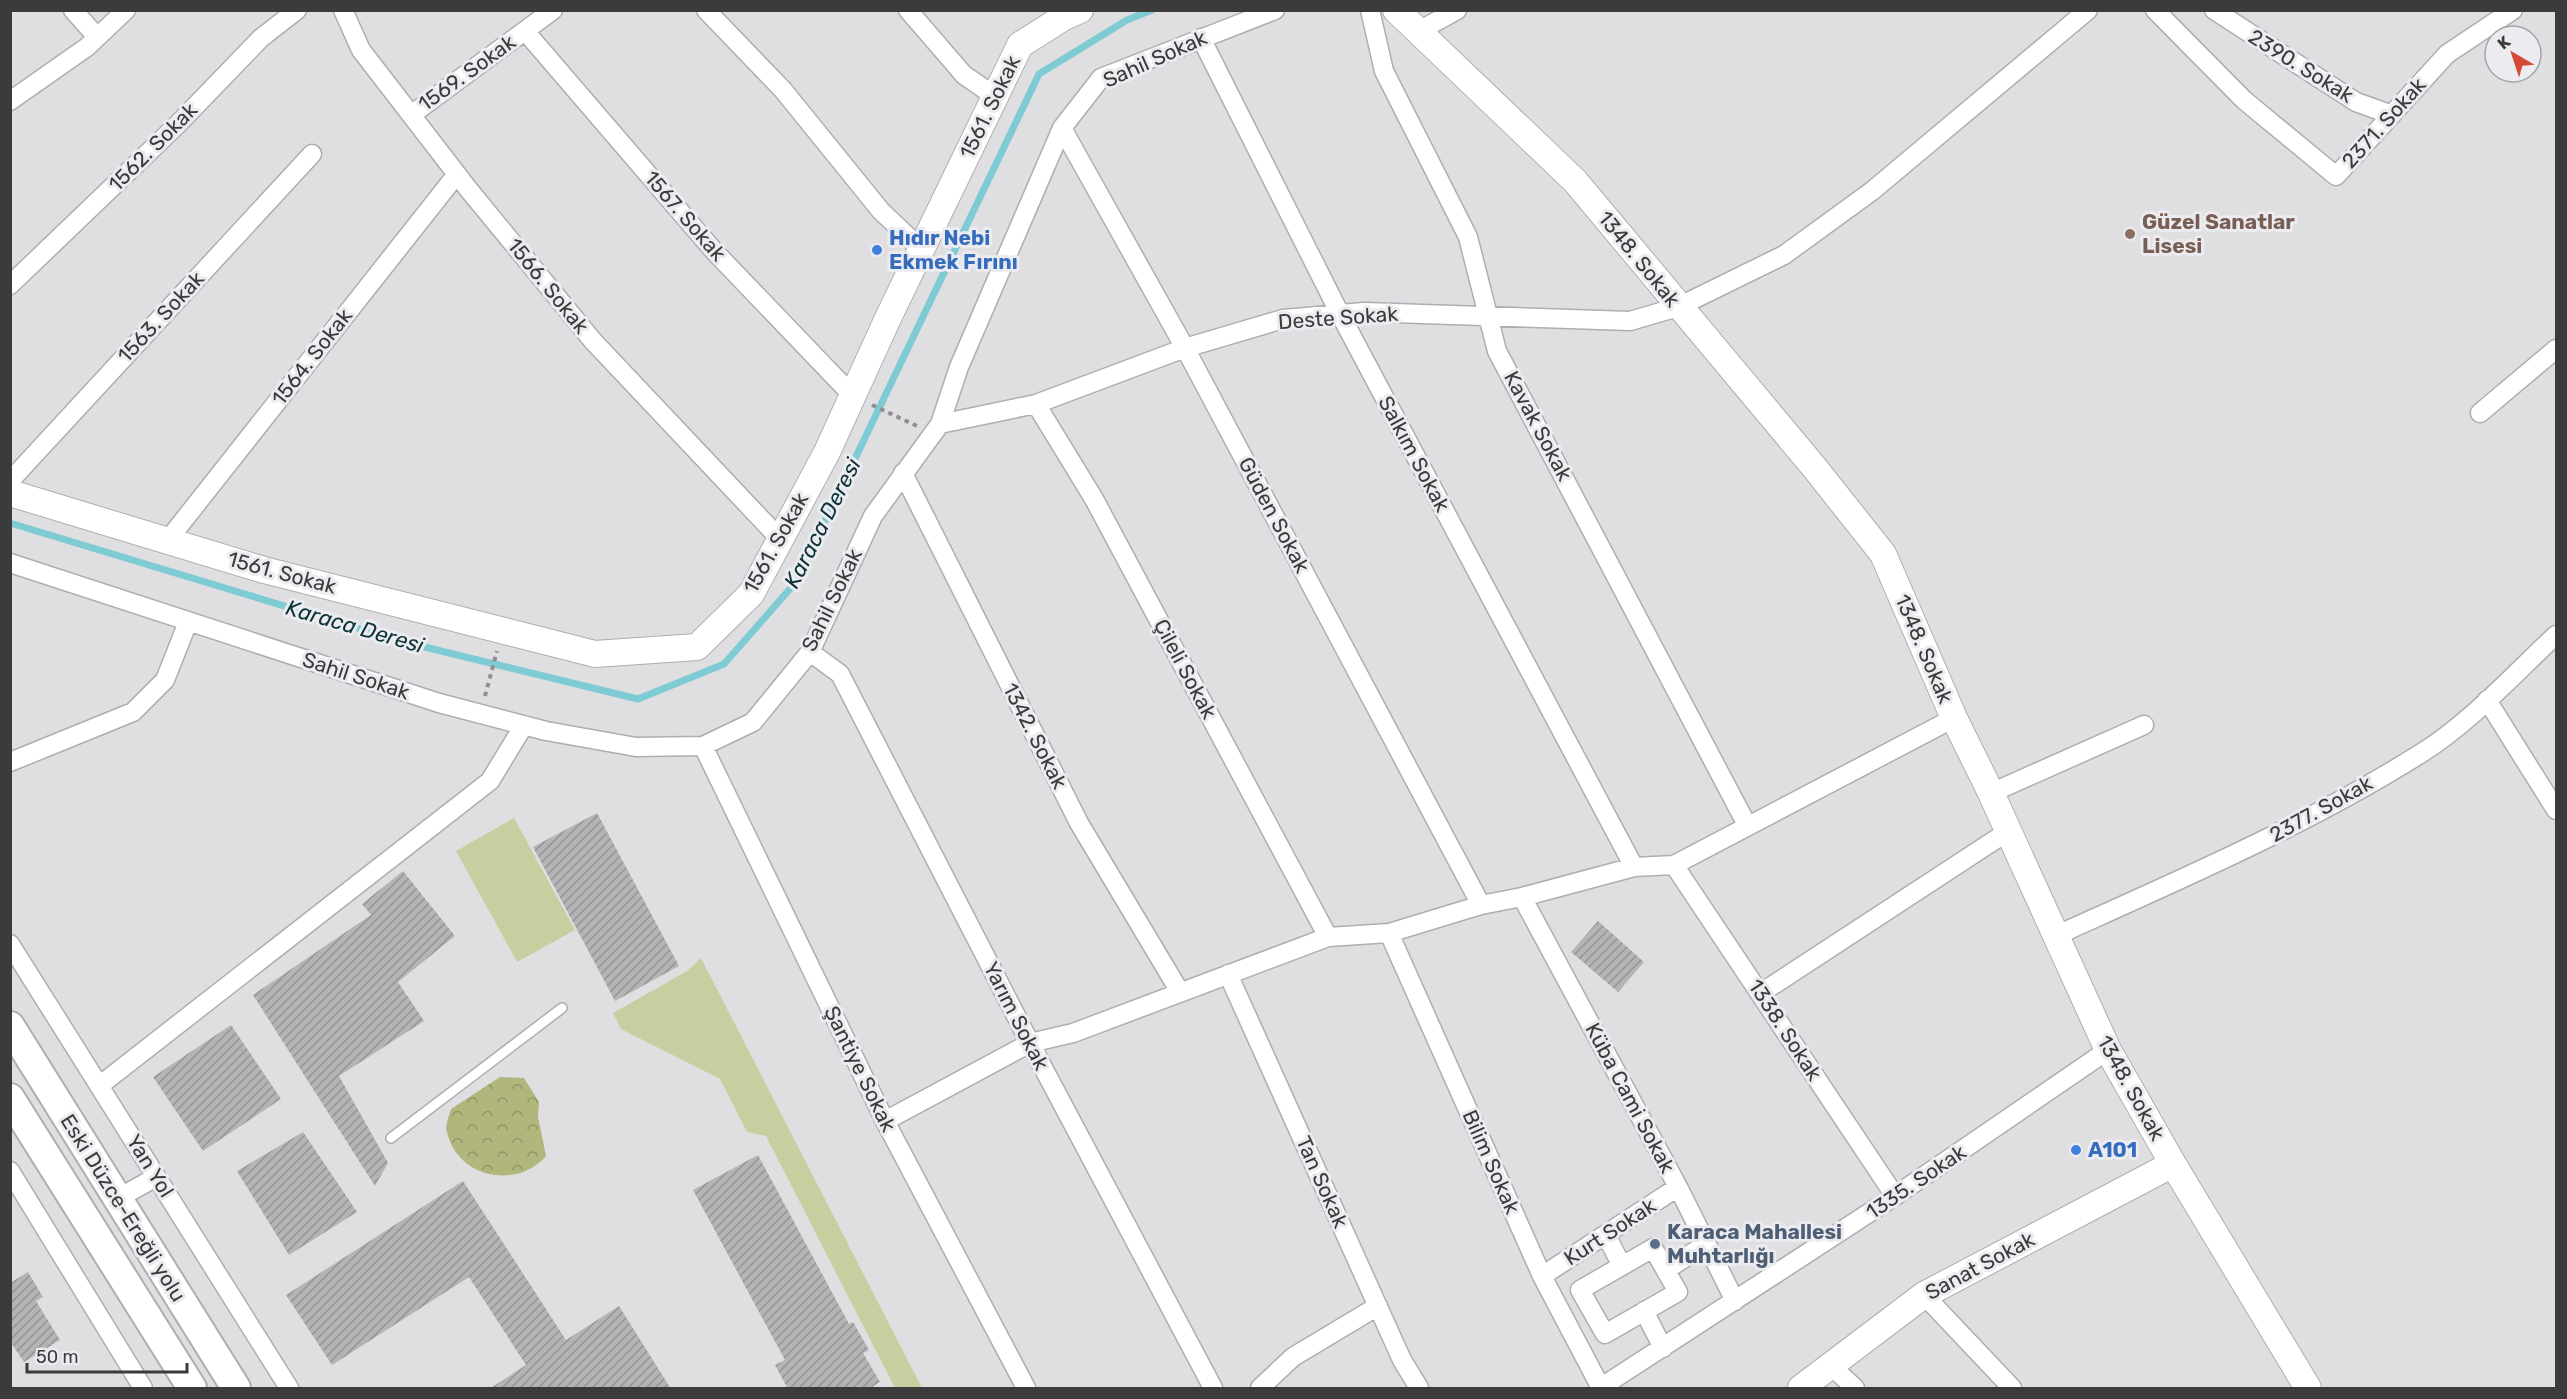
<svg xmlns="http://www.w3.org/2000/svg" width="2567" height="1399" viewBox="0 0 2567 1399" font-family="Rubik,sans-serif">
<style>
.grass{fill:#c9cea0}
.forest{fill:url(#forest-crowns)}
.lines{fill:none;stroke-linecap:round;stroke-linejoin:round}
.stream{stroke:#7ecbd4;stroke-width:7}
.building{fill:url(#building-hatch)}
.lane-casing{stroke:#aeaeb2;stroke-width:12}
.street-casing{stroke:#aeaeb2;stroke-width:21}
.secondary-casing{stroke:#aeaeb2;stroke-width:28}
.primary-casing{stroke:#aeaeb2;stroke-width:32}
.path{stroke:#8f8f91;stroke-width:4;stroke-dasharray:4.5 4.5;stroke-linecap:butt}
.lane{stroke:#fff;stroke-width:9}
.street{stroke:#fff;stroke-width:18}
.secondary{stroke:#fff;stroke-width:26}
.primary{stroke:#fff;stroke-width:28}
.education-dot{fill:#8d6e63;stroke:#ececf0;stroke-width:2}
.shop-dot{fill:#3f7fe0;stroke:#ececf0;stroke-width:2}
.service-dot{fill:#5c6f8a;stroke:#ececf0;stroke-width:2}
.labels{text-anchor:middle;stroke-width:6;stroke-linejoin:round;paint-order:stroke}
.street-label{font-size:21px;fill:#3b3b3c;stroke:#ececf0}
.education-label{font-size:21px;font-weight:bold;fill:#785e54;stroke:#ececf0;text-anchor:start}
.shop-label{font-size:21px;font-weight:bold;fill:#366cbe;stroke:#ececf0;text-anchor:start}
.service-label{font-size:21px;font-weight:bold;fill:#4e5e75;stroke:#ececf0;text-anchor:start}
.water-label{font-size:22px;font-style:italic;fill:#0c3337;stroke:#ececf0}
</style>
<defs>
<pattern id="forest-crowns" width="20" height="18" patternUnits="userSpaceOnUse" patternTransform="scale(1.5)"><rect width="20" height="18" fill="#b0b67c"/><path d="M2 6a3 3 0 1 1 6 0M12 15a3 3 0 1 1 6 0" fill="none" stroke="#909567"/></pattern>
<pattern id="building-hatch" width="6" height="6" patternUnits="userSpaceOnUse" patternTransform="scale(1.5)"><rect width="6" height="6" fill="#b5b3b6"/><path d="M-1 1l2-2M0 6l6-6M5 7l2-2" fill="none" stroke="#949395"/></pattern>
</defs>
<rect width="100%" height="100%" fill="#dfdfe2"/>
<!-- grass -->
<path class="grass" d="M 514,818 L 575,930 L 517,962 L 456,851 Z
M 701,958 L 922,1388 L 895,1388 L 766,1136 L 747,1132 L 720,1079 L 621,1029 L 613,1013 L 687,971 Z"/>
<!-- forest -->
<path class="forest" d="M 500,1077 L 524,1078 L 539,1102 L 538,1117 L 546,1156 C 517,1190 457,1178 447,1132 C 445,1125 449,1116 451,1109 Z"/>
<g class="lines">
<!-- stream -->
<path class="stream" d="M 10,523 L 400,641 L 638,699 L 724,664 L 796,582 L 1039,74 L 1127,20 L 1152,10"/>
</g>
<!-- building -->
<path class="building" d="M 597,813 L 679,966 L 615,1001 L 533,847 Z
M 403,871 L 455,936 L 398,982 L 424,1021 L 339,1076 L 388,1163 L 375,1186 L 253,995 L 371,915 L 362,904 Z
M 1598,921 L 1644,962 L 1618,992 L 1571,952 Z
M 231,1025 L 281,1099 L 203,1151 L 153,1077 Z
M 303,1132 L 357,1212 L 289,1255 L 237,1171 Z
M 758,1155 L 849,1324 L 853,1322 L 869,1350 L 863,1353 L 880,1382 L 869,1389 L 788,1389 L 775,1365 L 785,1360 L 693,1190 Z
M 463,1181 L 566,1340 L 619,1306 L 671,1389 L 489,1389 L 526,1365 L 469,1277 L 332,1365 L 286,1295 Z
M 28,1272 L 43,1297 L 36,1301 L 60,1340 L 24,1362 L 10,1341 L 10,1283 Z"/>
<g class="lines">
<!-- lane casing -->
<g class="lane-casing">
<path id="lane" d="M 391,1138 L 562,1008"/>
</g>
<!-- street casing -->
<g class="street-casing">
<path id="street" d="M 73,10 L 97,37
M 343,10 L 361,50 L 469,190 L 593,341 L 780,539
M 706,10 L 783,90 L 881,211 L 921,249
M 908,10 L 964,75 L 996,97
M 1370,10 L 1384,71 L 1468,237 L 1497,351 L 1747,825
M 2155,10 L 2244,100 L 2336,176 L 2447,54 L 2513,10
M 2214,10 L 2356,102 L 2392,115
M 525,31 L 714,251 L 852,395
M 1417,32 L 1457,10
M 1201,38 L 1340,314 L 1634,867
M 10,101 L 87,47 L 126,10
M 411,115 L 553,10
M 1062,128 L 1185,348 L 1481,905
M 10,285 L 177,125 L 261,38 L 297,10
M 1036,404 L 1094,499 L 1328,937
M 2480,413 L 2556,349
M 940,424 L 1036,404 L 1185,348 L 1283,319 L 1364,312 L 1630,321 L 1678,307 L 1784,255 L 1872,191 L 2088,10
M 903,473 L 1079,823 L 1180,992
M 10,481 L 312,154
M 168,540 L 457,174
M 10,563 L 439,703 L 546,731 L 636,747 L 703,746 L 753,722 L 810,652 L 873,516 L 940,424 L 959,367 L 1062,128 L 1101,78 L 1275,10
M 810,652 L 840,674 L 1030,1043 L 1213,1388
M 2487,700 L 2556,810
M 703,746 L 885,1121 L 1026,1388
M 10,762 L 133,712 L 165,680 L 188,622
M 1991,793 L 2144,725
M 1674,865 L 1895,1196
M 1522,897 L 1678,1187 L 1735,1301
M 1389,933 L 1542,1276 L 1601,1388
M 2055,936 C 2179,880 2305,826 2420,754 C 2471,722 2513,675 2556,635
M 10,944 L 289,1388
M 1228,974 L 1402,1360 L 1419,1388
M 1761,993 L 2007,832
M 99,1086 L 490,781 L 524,725
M 885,1121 L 1030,1043 L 1073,1033 L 1328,937 L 1389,933 L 1481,905 L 1522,897 L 1634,867 L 1674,865 L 1954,718
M 10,1171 L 143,1388
M 117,1199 L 156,1177
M 1606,1235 L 1622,1266
M 1653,1248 L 1678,1292 L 1605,1334 L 1580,1290 Z
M 1666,1270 L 1706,1244
M 1542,1276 L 1678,1187
M 1924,1295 L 2012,1388
M 1644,1311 L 1663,1348
M 1830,1365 L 1855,1388
M 1260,1388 L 1293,1357 L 1378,1306
M 1600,1388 L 1895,1196 L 2108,1050"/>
</g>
<!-- secondary casing -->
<g class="secondary-casing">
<path id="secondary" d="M 1396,10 L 1575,181 L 1814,467 L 1883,554 L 1954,718 L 1991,793 L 2108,1050 L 2173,1164 L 2308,1388
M 10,493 L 264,570 L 595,654 L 697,647 L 751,594 L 827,452 L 889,316 L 1020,45 L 1064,17 L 1080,10
M 1801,1388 L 1924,1295 L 2173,1164"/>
</g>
<!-- primary casing -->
<g class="primary-casing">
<path id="primary" d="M 10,1026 L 236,1388
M 10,1098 L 192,1388"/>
</g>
<!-- path -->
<path class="path" d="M 872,405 L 917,426
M 485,696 L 497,651"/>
<!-- lane -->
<use href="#lane" class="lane"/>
<!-- street -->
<use href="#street" class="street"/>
<!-- secondary -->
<use href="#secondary" class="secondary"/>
<!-- primary -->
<use href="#primary" class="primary"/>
</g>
<!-- markers -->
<circle class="education-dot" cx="2130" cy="234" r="6"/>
<g class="shop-dot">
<circle cx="877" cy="250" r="6"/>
<circle cx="2076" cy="1150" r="6"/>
</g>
<circle class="service-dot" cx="1655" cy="1244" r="6"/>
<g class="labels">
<!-- street labels -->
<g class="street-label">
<text transform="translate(1155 59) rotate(-24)" y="7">Sahil Sokak</text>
<text transform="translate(2301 66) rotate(32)" y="7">2390. Sokak</text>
<text transform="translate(467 73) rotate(-36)" y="7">1569. Sokak</text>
<text transform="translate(990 107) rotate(-64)" y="7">1561. Sokak</text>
<text transform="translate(2384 123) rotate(-48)" y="7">2371. Sokak</text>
<text transform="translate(153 147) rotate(-45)" y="7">1562. Sokak</text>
<text transform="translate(685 216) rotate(49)" y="7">1567. Sokak</text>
<text transform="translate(1639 259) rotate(51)" y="7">1348. Sokak</text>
<text transform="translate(548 286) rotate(51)" y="7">1566. Sokak</text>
<text transform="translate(161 317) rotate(-47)" y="7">1563. Sokak</text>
<text transform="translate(1338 318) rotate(-4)" y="7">Deste Sokak</text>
<text transform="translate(312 357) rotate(-52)" y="7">1564. Sokak</text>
<text transform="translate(1538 426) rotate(62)" y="7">Kavak Sokak</text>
<text transform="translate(1414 454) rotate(62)" y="7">Salkım Sokak</text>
<text transform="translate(1274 515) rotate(62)" y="7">Güden Sokak</text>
<text transform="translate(776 543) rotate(-61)" y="7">1561. Sokak</text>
<text transform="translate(282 573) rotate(15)" y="7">1561. Sokak</text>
<text transform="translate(832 600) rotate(-64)" y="7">Sahil Sokak</text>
<text transform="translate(1924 649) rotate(67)" y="7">1348. Sokak</text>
<text transform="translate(1185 669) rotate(62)" y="7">Çileli Sokak</text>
<text transform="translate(356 676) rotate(18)" y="7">Sahil Sokak</text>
<text transform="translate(1035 736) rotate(63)" y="7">1342. Sokak</text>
<text transform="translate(2321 809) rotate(-29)" y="7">2377. Sokak</text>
<text transform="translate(1016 1016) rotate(63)" y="7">Yarım Sokak</text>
<text transform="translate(1785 1030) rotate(57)" y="7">1338. Sokak</text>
<text transform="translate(860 1069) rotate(64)" y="7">Şantiye Sokak</text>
<text transform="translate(2131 1088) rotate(61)" y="7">1348. Sokak</text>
<text transform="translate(1630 1098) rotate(62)" y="7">Küba Cami Sokak</text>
<text transform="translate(1491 1162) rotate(66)" y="7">Bilim Sokak</text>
<text transform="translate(150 1166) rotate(58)" y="7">Yan Yol</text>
<text transform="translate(1322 1182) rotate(66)" y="7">Tan Sokak</text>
<text transform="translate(1916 1182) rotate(-34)" y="7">1335. Sokak</text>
<text transform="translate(123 1208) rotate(58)" y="7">Eski Düzce-Ereğli yolu</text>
<text transform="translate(1610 1232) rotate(-33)" y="7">Kurt Sokak</text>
<text transform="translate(1980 1266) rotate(-28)" y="7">Sanat Sokak</text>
</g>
<!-- education labels -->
<g class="education-label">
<text x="2142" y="229">Güzel Sanatlar<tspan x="2142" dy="24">Lisesi</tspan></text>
</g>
<!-- shop labels -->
<g class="shop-label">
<text x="889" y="245">Hıdır Nebi<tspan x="889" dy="24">Ekmek Fırını</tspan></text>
<text x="2088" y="1157">A101</text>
</g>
<!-- service labels -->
<g class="service-label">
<text x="1667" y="1239">Karaca Mahallesi<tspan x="1667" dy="24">Muhtarlığı</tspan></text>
</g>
<!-- water labels -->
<g class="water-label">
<text transform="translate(822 523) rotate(-63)" y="8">Karaca Deresi</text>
<text transform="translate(355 626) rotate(16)" y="8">Karaca Deresi</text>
</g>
</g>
<!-- border -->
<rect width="2567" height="1399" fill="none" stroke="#3b3b3c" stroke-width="24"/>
<!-- north arrow -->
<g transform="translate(2513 54) rotate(321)"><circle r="28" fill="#ececf0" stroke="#a5a5a8" stroke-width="1.5"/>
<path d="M0-4.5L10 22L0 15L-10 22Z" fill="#d64936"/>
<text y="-9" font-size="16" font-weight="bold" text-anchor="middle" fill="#3b3b3c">K</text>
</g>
<!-- scale -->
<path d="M27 1363v9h160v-9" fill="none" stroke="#3b3b3c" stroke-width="3"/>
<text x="36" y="1363" font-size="18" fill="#3b3b3c" stroke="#ececf0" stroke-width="4.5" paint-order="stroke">50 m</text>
</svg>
